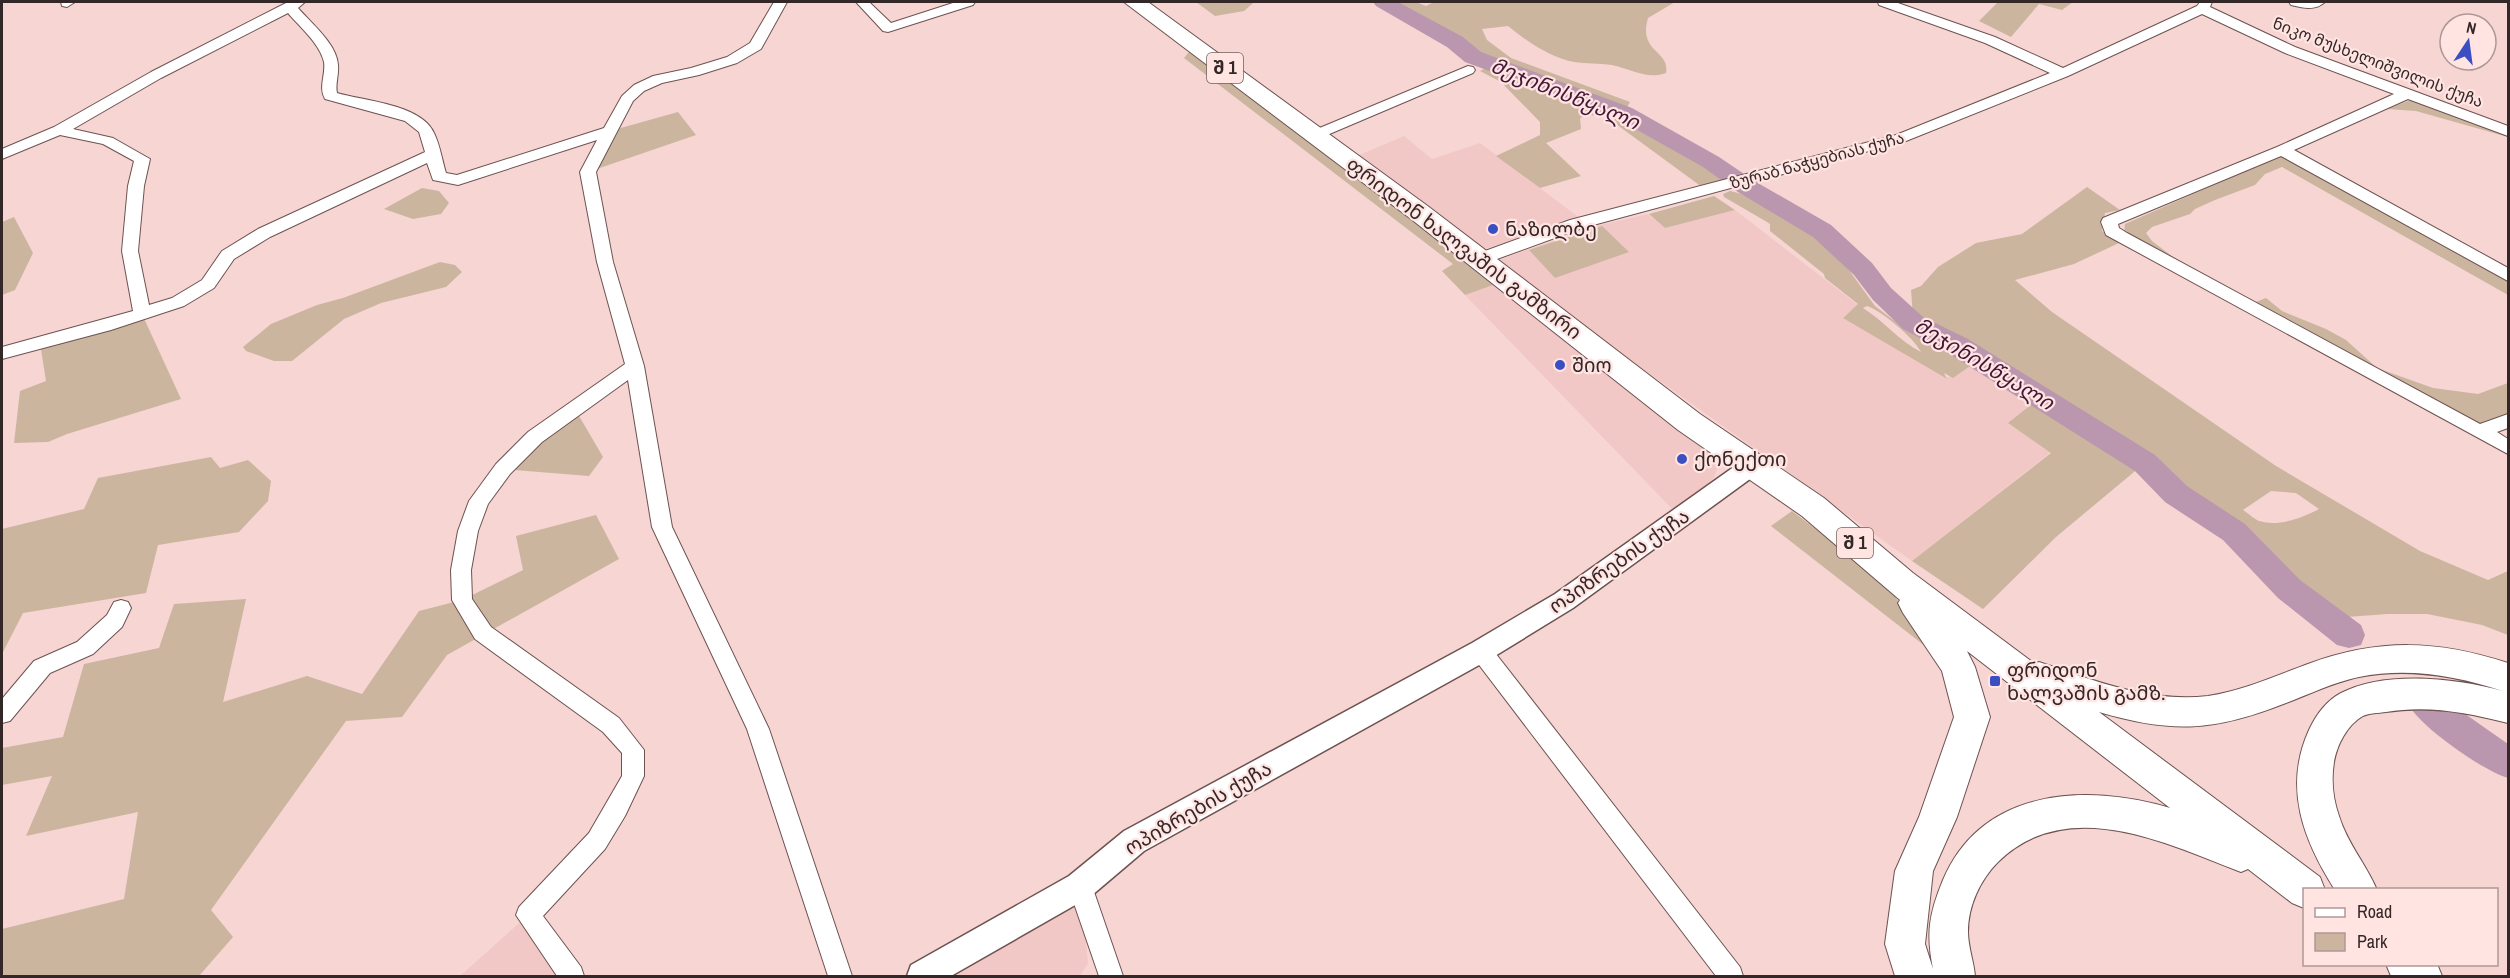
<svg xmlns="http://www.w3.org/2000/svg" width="2510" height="978" viewBox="0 0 2510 978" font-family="'Archivo Narrow','Noto Sans Georgian',sans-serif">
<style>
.built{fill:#f1c8c5}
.green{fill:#ccb59e;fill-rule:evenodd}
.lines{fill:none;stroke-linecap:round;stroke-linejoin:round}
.river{fill:#ba97af;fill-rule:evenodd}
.minor-casing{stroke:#6d5250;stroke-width:2}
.tertiary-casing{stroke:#6d5250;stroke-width:3}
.trunk-casing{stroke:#6d5250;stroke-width:2}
.minor{fill:#fff;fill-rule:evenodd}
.tertiary{fill:#fff;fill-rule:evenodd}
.trunk{fill:#fff;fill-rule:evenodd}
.poi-dot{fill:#3c4fc2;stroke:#ffe4e2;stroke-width:2}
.labels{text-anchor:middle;stroke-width:4.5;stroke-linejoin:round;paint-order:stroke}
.far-street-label{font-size:16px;fill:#342727;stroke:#ffe4e2}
.shield{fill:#ffe4e2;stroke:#71605f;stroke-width:1.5}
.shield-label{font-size:18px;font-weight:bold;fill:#342727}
.poi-label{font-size:20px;fill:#342727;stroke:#ffe4e2;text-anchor:start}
.street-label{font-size:20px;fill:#342727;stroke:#ffe4e2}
.water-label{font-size:21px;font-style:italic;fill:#441739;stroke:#ffe4e2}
</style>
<rect width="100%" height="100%" fill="#f6d5d3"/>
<!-- built -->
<path class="built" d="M 1404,136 L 1432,159 L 1480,143 L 1585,222 L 1484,249 L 1357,156 Z
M 1735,210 L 1858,305 L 1843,317 L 1946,379 L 1969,361 L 2036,401 L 2009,424 L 2051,452 L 1912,561 L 1493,262 L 1592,227 L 1648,214 L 1665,228 Z
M 1496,284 L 1720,462 L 1714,477 L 1681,518 L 1465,295 Z
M 1080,886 L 1088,963 L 1080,976 L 922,976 Z
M 528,915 L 572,976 L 460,976 Z"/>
<!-- green -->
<path class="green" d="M 1196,2 L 1253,2 L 1253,3 L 1244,11 L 1215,16 Z
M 1383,2 L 1416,2 L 1426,6 L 1434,2 L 1675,2 L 1648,18 C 1638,53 1670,50 1666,73 C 1647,80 1631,69 1612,65 C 1599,63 1586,64 1574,62 C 1549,57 1528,42 1508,26 L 1482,29 L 1487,40 L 1511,58 L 1630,102 L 1624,113 L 1619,115 L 1726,180 L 1702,187 L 1605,116 L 1587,115 L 1580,118 L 1581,129 L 1546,143 L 1581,176 L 1540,188 L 1496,156 L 1540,135 L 1540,122 L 1501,82 L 1480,71 L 1494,64 L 1473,57 L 1455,42 Z
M 1998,2 L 2073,2 L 2062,10 L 2039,4 L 2011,37 L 1979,21 Z
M 1189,52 L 1496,284 L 1465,295 L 1442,271 L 1453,264 L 1184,58 Z
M 2413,99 L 2508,134 L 2508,137 L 2416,111 L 2387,109 Z
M 678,112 L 696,135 L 588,172 L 610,131 Z
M 2284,154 L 2508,279 L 2508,295 L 2282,167 L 2265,174 L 2255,185 L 2215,200 L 2195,209 L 2190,214 L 2152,227 L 2146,233 L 2152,241 L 2194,273 L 2124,233 L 2125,224 Z
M 2087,187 L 2120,210 L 2105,213 L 2102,231 L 2119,243 L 2074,264 L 2015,280 L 2052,312 L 2276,466 L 2420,551 L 2488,580 L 2508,571 L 2508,635 L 2482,625 L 2427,614 L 2387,614 L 2347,617 L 2286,577 L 2241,527 L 2204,504 L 2170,474 L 1978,352 L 1913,317 L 1911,290 L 1921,286 L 1938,267 L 1976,243 L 2022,234 ZM 2271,491 L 2296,493 L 2319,509 C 2302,518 2279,527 2259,521 C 2254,519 2248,513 2243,510 Z
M 422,188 L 439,191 L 449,203 L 441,214 L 413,219 L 384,209 Z
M 1730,191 L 1742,194 L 1805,226 L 1846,266 L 1875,306 L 1905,329 L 1971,363 L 1970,366 L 1953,378 L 1944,373 L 1947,379 L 1843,318 L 1858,304 L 1825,278 L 1824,274 L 1770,231 L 1770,224 L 1767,222 L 1724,197 L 1723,194 ZM 1867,306 C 1882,311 1914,338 1921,352 C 1899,341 1884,321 1863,308 Z
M 1714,196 L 1735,210 L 1665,228 L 1649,214 Z
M 14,217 L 33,253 L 15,290 L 2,295 L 2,222 Z
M 1602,226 L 1629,252 L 1555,278 L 1529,250 Z
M 440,262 L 455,265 L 462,272 L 446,287 L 381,303 L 344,319 L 292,361 L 274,361 L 246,351 L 243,347 L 271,324 L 317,305 L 343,298 Z
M 2266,298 L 2282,311 L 2326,329 L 2346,340 L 2377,368 L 2433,388 L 2478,394 L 2508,383 L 2508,414 L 2477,425 L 2253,303 Z
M 142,314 L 181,399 L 67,434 L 48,442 L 14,443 L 20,391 L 46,381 L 40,343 Z
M 2036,401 L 2074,421 L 2140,467 L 2056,537 L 1983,609 L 1912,561 L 2051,453 L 2008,423 Z
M 575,409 L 603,457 L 589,476 L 503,469 Z
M 211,457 L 220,468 L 248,460 L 271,481 L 268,501 L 239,532 L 158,545 L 146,593 L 23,613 L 2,654 L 2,529 L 84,509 L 98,478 Z
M 1792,511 L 1887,583 L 1925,646 L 1771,526 Z
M 596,515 L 619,559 L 447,655 L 402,717 L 346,721 L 211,910 L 233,937 L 199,976 L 5,976 L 2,973 L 2,929 L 124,899 L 138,812 L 26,836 L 52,776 L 2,785 L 2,748 L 63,737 L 84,664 L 159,648 L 174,604 L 246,599 L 223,702 L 307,676 L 362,694 L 419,611 L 462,600 L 523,570 L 516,536 Z"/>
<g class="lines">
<!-- river -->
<path class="river" d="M 1373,2 L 1398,2 L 1463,37 L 1481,52 L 1632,108 L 1719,157 L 1756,182 L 1831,225 L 1872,263 L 1891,288 L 1923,317 L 1968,339 L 2155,455 L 2187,486 L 2245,524 L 2300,580 L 2361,625 L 2365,635 L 2361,645 L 2349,648 L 2337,645 L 2278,598 L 2223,540 L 2165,502 L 2135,471 L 1948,353 L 1903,329 L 1873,300 L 1854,275 L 1813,237 L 1738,192 L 1703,167 L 1616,118 L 1465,62 L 1447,47 L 1376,6 Z
M 2426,690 L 2438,695 L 2508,744 L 2508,778 C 2485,772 2419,726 2409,705 L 2414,695 Z"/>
<!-- minor casing -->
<g class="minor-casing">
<path id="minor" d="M 61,2 L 75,2 L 67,7 L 62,6 Z
M 288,2 L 305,2 L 298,8 C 311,23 337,44 338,65 C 339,75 335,84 337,93 C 364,101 421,104 434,133 C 440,145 442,160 446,173 L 457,175 L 604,128 L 622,96 L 634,85 L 653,76 L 691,68 L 727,57 L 750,43 L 774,2 L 787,2 L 761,49 L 737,63 L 699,75 L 662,83 L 644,91 L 633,101 L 596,172 L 613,262 L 644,366 L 672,527 L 769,729 L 852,976 L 828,976 L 747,729 L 652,527 L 628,380 L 542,442 L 510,474 L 488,504 L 478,531 L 471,570 L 472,599 L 491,627 L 619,718 L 644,750 L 644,776 L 625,816 L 605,849 L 543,916 L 581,967 L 584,976 L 557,976 L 516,915 L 519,907 L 589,833 L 622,776 L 622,753 L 603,732 L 475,639 L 452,600 L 451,570 L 458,531 L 469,501 L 496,464 L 528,432 L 625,364 L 597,262 L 580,172 L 597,140 L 458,185 L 433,180 L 427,163 L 270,237 L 234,259 L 214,288 L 184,306 L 111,330 L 2,359 L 2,347 L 133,311 L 122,251 L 128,186 L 134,161 L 103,144 L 60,135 L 2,159 L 2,149 L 54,127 L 151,72 ZM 288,13 C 300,27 320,44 324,62 C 326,75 318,87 325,99 L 405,121 L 419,132 L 425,152 L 258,229 L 222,251 L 202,280 L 172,298 L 149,305 L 138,251 L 144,186 L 150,159 L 113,138 L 73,129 L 161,78 Z
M 856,2 L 869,2 L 891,23 L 956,2 L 975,2 L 973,5 L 888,32 L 883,31 Z
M 1878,2 L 1895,2 L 1995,37 L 2063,68 L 2197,6 L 2200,2 L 2212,2 L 2210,7 L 2295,47 L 2508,126 L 2508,136 L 2408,99 L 2294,150 L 2508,268 L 2508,281 L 2281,156 L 2118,224 L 2119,228 L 2127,233 L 2480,424 L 2508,414 L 2508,428 L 2497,432 L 2508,439 L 2508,454 L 2106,235 L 2101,222 L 2103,218 L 2277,147 L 2394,94 L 2285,53 L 2202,14 L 2068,76 L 1906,141 L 1582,228 L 1486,263 L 1474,263 L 1472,259 L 1474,255 L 1570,220 L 1896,135 L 2050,73 L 1985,43 L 1879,5 Z
M 2289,2 L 2325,2 C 2315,11 2303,8 2291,5 Z
M 1468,66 L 1473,67 L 1475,70 L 1473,73 L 1320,138 L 1315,140 L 1307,135 L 1310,132 Z
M 121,600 L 128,602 L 131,608 L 122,627 L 93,654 L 50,673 L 10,721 L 2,723 L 2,699 L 34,661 L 77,642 L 107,615 L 114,602 Z
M 1481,642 L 1489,645 L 1740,967 L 1743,976 L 1716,976 L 1473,657 L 1470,651 L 1473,645 Z
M 1080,875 L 1089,878 L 1092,886 L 1123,976 L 1099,976 L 1068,886 L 1071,878 Z"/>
</g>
<!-- tertiary casing -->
<g class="tertiary-casing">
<path id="tertiary" d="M 1753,456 L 1761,459 L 1765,465 L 1761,471 L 1573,608 L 1490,659 L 1144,851 L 1091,896 L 951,976 L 907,976 L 911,965 L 1069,876 L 1124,831 L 1472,643 L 1555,594 L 1745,459 Z"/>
</g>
<!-- trunk casing -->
<g class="trunk-casing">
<path id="trunk" d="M 1124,2 L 1148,2 L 1429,207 L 1700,414 L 1824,498 L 1913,573 L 2035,664 L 2039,662 C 2093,680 2149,703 2208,696 C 2243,691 2275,676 2308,664 C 2379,638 2437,640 2508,663 L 2508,723 C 2467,713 2429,705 2386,712 C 2379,713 2369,713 2363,716 C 2347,725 2337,745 2334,762 C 2331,780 2333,799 2339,816 C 2347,843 2366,864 2377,890 L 2335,890 C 2303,840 2283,787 2309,730 C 2316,715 2326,701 2341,693 C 2385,670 2457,678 2503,691 C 2457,676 2408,667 2359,677 C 2334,682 2310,694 2286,703 C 2215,731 2173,734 2099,712 L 2320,877 L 2325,890 L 2304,890 L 2304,908 L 2292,903 L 2248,869 L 2241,872 C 2166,843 2067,794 1998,862 C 1980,880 1968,906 1968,932 C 1968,947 1974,962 1975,976 L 1895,976 L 1885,944 L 1895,871 L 1919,817 L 1954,717 L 1942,671 L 1903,613 L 1898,603 L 1900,600 L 1802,516 L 1678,430 L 1411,219 ZM 1967,651 L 2170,808 C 2086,783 1982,788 1943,880 C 1929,914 1926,933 1933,969 L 1925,944 L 1933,871 L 1957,817 L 1990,717 L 1975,667 Z
M 2386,964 L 2437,964 L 2442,976 L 2391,976 Z"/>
</g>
<!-- minor -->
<use href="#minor" class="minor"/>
<!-- tertiary -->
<use href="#tertiary" class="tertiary"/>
<!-- trunk -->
<use href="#trunk" class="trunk"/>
</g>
<!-- markers -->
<g class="poi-dot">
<circle cx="1493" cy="229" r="6"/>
<circle cx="1560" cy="365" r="6"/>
<circle cx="1682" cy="459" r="6"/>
<rect x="1989" y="675" width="12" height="12" rx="3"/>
</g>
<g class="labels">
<!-- far-street labels -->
<g class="far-street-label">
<text transform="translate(2378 62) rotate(21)" y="6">ნიკო მუსხელიშვილის ქუჩა</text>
<text transform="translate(1817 160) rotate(-15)" y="6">ზურაბ ნაჭყებიას ქუჩა</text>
</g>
<!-- shield labels -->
<g class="shield">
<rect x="1207" y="53" width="36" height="30" rx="4.5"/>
<rect x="1837" y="528" width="36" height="30" rx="4.5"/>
</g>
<g class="shield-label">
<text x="1225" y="74">შ 1</text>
<text x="1855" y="549">შ 1</text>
</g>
<!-- poi labels -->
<g class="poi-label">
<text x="1505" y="236">ნაზილბე</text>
<text x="1572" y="372">შიო</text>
<text x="1694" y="466">ქონექთი</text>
<text x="2007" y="677">ფრიდონ<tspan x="2007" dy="23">ხალვაშის გამზ.</tspan></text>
</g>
<!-- street labels -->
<g class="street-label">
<text transform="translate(1464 248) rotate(37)" y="7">ფრიდონ ხალვაშის გამზირი</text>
<text transform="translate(1619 561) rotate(-35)" y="7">ოპიზრების ქუჩა</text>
<text transform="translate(1198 808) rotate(-30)" y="7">ოპიზრების ქუჩა</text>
</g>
<!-- water labels -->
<g class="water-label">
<text transform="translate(1565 94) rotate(22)" y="7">მეჯინისწყალი</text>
<text transform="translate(1984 364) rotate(31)" y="7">მეჯინისწყალი</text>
</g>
</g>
<!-- border -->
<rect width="2510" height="978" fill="none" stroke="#342727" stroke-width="6"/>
<!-- legend -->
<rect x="2303" y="888" width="195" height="78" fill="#ffe4e2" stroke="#ae9897" stroke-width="1.5"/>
<rect x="2315" y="908" width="30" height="9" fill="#ffffff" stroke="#ae9897" stroke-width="1.5"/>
<text x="2357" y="918" font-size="18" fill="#342727">Road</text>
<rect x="2315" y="933" width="30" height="18" fill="#ccb59e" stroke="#ae9897" stroke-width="1.5"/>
<text x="2357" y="948" font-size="18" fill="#342727">Park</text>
<!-- north arrow -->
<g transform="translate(2468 42) rotate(13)"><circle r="28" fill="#ffe4e2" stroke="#ae9897" stroke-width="1.5"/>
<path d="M0-4.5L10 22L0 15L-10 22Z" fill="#3c4fc2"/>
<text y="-9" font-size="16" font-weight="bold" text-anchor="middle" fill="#342727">N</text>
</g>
</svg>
